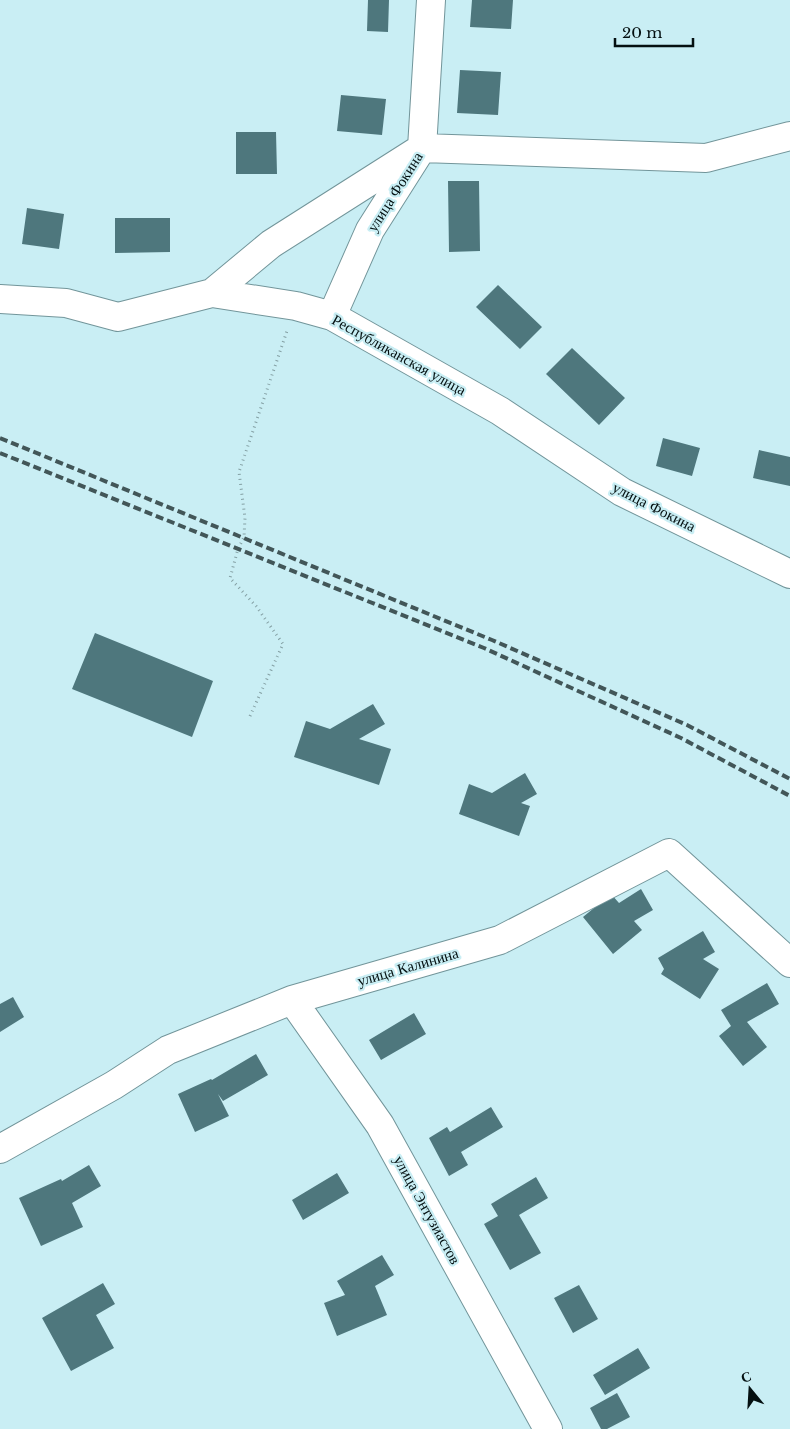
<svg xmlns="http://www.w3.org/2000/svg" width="790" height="1429" viewBox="0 0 790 1429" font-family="'Libre Baskerville',serif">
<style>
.building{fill:#4e777d}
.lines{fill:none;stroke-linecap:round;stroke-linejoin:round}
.minor-casing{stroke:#72959a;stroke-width:30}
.path{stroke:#84a0a4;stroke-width:3;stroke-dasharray:1 4;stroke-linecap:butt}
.minor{stroke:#fff;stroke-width:28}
.rail{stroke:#425658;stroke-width:4;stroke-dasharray:8 4;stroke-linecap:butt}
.labels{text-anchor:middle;stroke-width:4.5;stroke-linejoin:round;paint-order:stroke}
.street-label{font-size:15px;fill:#041011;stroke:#c9eef4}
</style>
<rect width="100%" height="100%" fill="#c9eef4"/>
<!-- building -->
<path class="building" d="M 368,0 L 389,0 L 388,32 L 367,31 Z
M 472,0 L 513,0 L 511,29 L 470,27 Z
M 460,70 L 501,72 L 498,115 L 457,113 Z
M 341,95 L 386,99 L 382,135 L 337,131 Z
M 236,132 L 276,132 L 277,174 L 236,174 Z
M 448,181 L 479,181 L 480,251 L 449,252 Z
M 27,208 L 64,214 L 59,249 L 22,244 Z
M 115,218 L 170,218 L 170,252 L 115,253 Z
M 498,285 L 542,327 L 520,349 L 476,307 Z
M 572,348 L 625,398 L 599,425 L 546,374 Z
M 663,438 L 700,448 L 692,476 L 656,466 Z
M 759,450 L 790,457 L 790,486 L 753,478 Z
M 95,633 L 213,681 L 192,737 L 72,689 Z
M 373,704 L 385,724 L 359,739 L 391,749 L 379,785 L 294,757 L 306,721 L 330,729 Z
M 525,773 L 537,794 L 521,803 L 530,806 L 519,836 L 459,814 L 469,784 L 492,793 Z
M 641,889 L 653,910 L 634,921 L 642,930 L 613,954 L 583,917 L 611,894 L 619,903 Z
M 703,931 L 715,952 L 703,959 L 719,969 L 700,999 L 661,974 L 664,969 L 658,958 Z
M 767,983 L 779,1004 L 747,1022 L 767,1047 L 743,1066 L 719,1036 L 731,1026 L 721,1010 Z
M 13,997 L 24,1017 L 0,1032 L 0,1004 Z
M 414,1013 L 426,1034 L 381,1060 L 369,1040 Z
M 256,1054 L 268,1075 L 223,1101 L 218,1094 L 229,1116 L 195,1132 L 178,1094 L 211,1079 L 212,1080 Z
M 491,1107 L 503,1127 L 461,1152 L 468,1165 L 449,1176 L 429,1138 L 447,1127 L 450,1132 Z
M 89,1165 L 101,1186 L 72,1203 L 83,1227 L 41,1246 L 19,1198 L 61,1179 L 62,1181 Z
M 337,1173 L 349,1193 L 303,1220 L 292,1200 Z
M 536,1177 L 548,1198 L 519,1215 L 541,1253 L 510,1270 L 484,1224 L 498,1216 L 491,1204 Z
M 382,1255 L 394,1275 L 375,1286 L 387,1315 L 337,1336 L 324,1303 L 345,1295 L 337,1281 Z
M 103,1283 L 115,1304 L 96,1315 L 114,1348 L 71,1371 L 42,1318 Z
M 579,1285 L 598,1319 L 573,1333 L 554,1298 Z
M 638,1348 L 650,1368 L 605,1395 L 593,1375 Z
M 617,1393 L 630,1417 L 607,1429 L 601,1429 L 590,1408 Z"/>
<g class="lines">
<!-- minor casing -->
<g class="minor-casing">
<path id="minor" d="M 212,293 L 271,244 L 422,148 L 706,158 L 790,136
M 0,299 L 66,303 L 118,317 L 212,293 L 296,306 L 332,316 L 500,411 L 622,492 L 790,574
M 332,316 L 370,230 L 422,148 L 431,0
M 292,1000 L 380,1125 L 548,1429
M 0,1149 L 114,1085 L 168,1050 L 292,1000 L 500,940 L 669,853 L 790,963"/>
</g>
<!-- path -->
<path class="path" d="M 250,716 L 283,644 L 256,606 L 230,578 L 238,549 L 244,537 L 245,518 L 239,472 L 287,331"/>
<!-- minor -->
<use href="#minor" class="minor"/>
<!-- rail -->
<path class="rail" d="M 0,438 L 492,640 L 687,725 L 790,779
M 0,453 L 484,648 L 681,738 L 790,796"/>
</g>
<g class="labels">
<!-- street labels -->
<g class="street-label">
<text transform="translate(395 192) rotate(-58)" y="5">улица Фокина</text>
<text transform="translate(399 355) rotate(29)" y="5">Республиканская улица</text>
<text transform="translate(654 507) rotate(27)" y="5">улица Фокина</text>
<text transform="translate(408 967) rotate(-16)" y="5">улица Калинина</text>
<text transform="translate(427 1210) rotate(61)" y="5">улица Энтузиастов</text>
</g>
</g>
<!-- north arrow -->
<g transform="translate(750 1389) rotate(342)" stroke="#c9eef4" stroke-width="4" paint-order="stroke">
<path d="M0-4L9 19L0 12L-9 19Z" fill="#041011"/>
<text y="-8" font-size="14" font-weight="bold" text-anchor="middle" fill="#041011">С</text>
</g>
<!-- scale -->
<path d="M615 38v8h78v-8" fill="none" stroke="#041011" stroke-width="2.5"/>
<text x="622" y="38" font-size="15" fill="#041011" stroke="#c9eef4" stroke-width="4" paint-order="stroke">20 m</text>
</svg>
